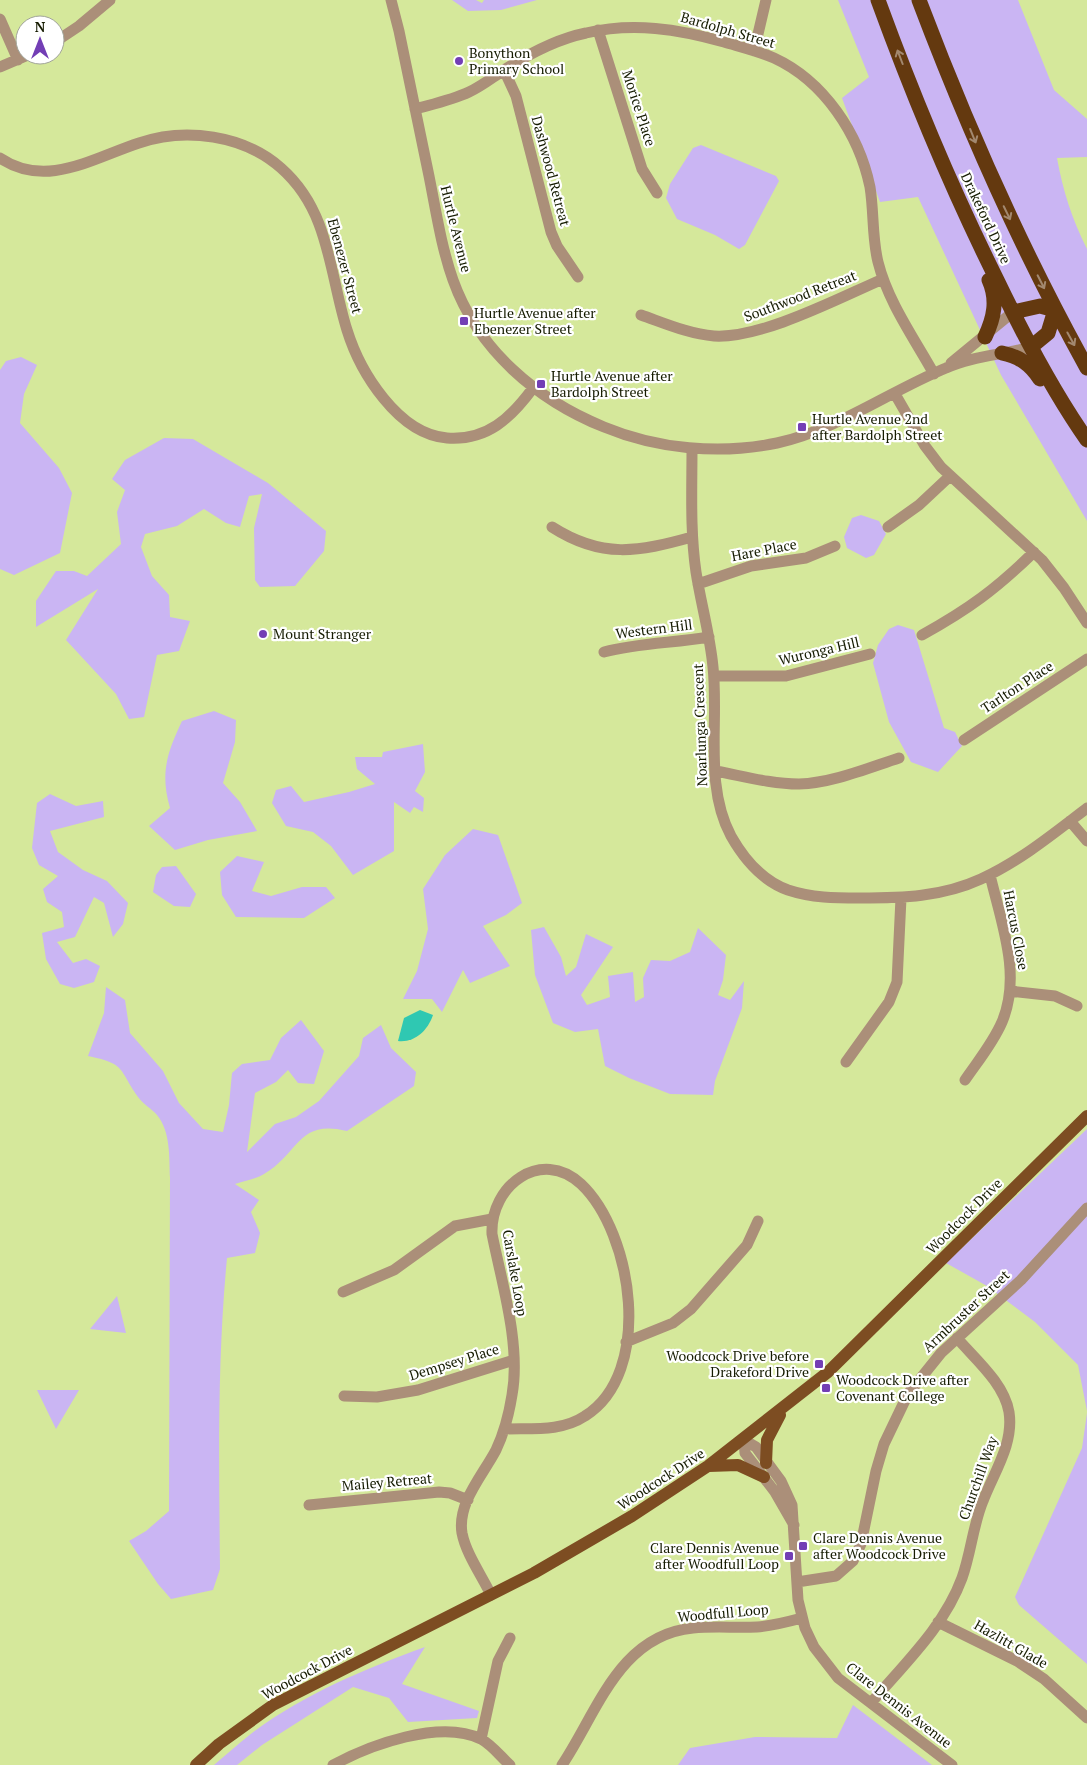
<svg xmlns="http://www.w3.org/2000/svg" width="1087" height="1765" viewBox="0 0 1087 1765" font-family="'PT Serif',serif">
<style>
.green{fill:#cab5f3}
.water{fill:#2fc8b2}
.lines{fill:none;stroke-linecap:round;stroke-linejoin:round}
.minor{stroke:#ab8f79;stroke-width:11}
.major{stroke:#7d4d22;stroke-width:12}
.highway{stroke:#64390f;stroke-width:15}
.oneway{stroke:#a2886f}
.poi-dot{fill:#733eb5;stroke:#fff;stroke-width:2}
.labels{text-anchor:middle;stroke-width:4.5;stroke-linejoin:round;paint-order:stroke}
.street-label{font-size:14px;fill:#151b00;stroke:#fff}
.poi-label{font-size:14px;fill:#151b00;stroke:#fff;text-anchor:start}
</style>
<rect width="100%" height="100%" fill="#d5e89b"/>
<!-- green -->
<path class="green" d="M 452,0 L 476,0 L 482,3 L 484,0 L 537,0 L 501,10 L 468,11 Z
M 838,0 L 1018,0 L 1054,90 L 1087,119 L 1087,157 L 1057,158 C 1063,191 1072,219 1087,249 L 1087,521 L 1001,375 L 918,197 L 880,202 L 842,98 L 869,77 Z
M 701,145 L 776,176 L 779,181 L 745,245 L 739,249 L 715,235 L 677,219 L 666,198 L 670,184 L 693,148 Z
M 21,357 L 37,365 L 24,394 L 20,423 L 59,468 L 72,493 L 60,553 L 14,575 L 0,569 L 0,370 L 6,361 Z
M 164,438 L 193,439 L 268,483 L 326,531 L 324,551 L 295,586 L 260,587 L 255,580 L 254,528 L 262,494 L 249,496 L 240,527 L 226,523 L 204,509 L 177,526 L 145,534 L 141,547 L 152,576 L 169,595 L 170,617 L 190,621 L 179,651 L 157,655 L 144,717 L 129,719 L 116,694 L 66,640 L 98,589 L 36,627 L 36,601 L 56,571 L 74,571 L 87,576 L 121,544 L 117,512 L 125,490 L 112,479 L 125,460 Z
M 861,515 L 879,521 L 886,534 L 874,555 L 866,558 L 847,548 L 844,537 L 852,518 Z
M 898,625 L 914,630 L 944,728 L 955,732 L 962,746 L 938,772 L 911,762 L 889,722 L 873,663 L 878,645 L 889,629 Z
M 214,711 L 236,720 L 235,742 L 223,783 L 240,802 L 257,831 L 208,840 L 175,850 L 149,826 L 170,808 C 160,773 167,753 182,721 Z
M 423,744 L 425,772 L 415,791 L 424,798 L 423,812 L 414,807 L 410,813 L 394,802 L 394,851 L 353,875 L 331,846 L 313,832 L 286,826 L 272,803 L 276,790 L 291,786 L 304,802 L 349,792 L 375,784 L 357,769 L 355,757 L 382,757 L 383,752 Z
M 50,794 L 76,806 L 103,801 L 104,817 L 50,831 L 58,852 L 83,870 L 107,881 L 128,903 L 123,924 L 113,937 L 104,903 L 94,897 L 75,937 L 57,942 L 73,963 L 86,959 L 100,966 L 94,982 L 74,988 L 60,984 L 46,959 L 42,933 L 64,927 L 62,912 L 47,902 L 43,889 L 58,876 L 39,865 L 32,848 L 37,803 Z
M 473,829 L 498,835 L 522,903 L 506,915 L 483,926 L 510,966 L 470,983 L 463,970 L 442,1012 L 432,999 L 403,999 L 417,971 L 428,929 L 423,889 L 445,855 Z
M 237,856 L 264,862 L 252,891 L 271,896 L 302,887 L 326,887 L 335,898 L 304,918 L 236,917 L 222,895 L 220,872 Z
M 176,866 L 196,894 L 190,907 L 174,906 L 153,892 L 156,875 L 162,867 Z
M 544,927 L 561,957 L 566,976 L 576,967 L 586,934 L 613,947 L 581,995 L 587,1005 L 610,997 L 608,976 L 633,972 L 635,1002 L 644,997 L 643,978 L 651,960 L 670,961 L 690,952 L 698,928 L 726,955 L 723,980 L 718,995 L 730,1000 L 744,981 L 742,1008 L 715,1081 L 713,1095 L 670,1094 L 629,1078 L 605,1066 L 598,1029 L 575,1032 L 553,1023 L 535,975 L 531,930 Z
M 106,987 L 125,1000 L 130,1033 L 163,1071 L 179,1103 L 203,1129 L 223,1132 L 229,1105 L 232,1073 L 242,1064 L 270,1060 L 281,1038 L 301,1020 L 324,1051 L 314,1084 L 298,1083 L 288,1070 L 276,1082 L 255,1093 L 247,1152 L 275,1124 L 296,1117 L 319,1101 L 359,1056 L 363,1038 L 381,1025 L 391,1048 L 416,1072 L 414,1086 L 347,1131 C 297,1119 300,1153 264,1174 C 256,1179 244,1181 235,1184 L 259,1200 L 251,1212 L 260,1233 L 255,1253 L 227,1258 C 217,1362 219,1465 220,1569 L 213,1590 L 171,1599 L 158,1584 L 129,1541 L 146,1531 L 169,1511 L 170,1178 C 169,1158 171,1132 157,1115 C 152,1109 143,1104 138,1097 C 118,1068 126,1064 88,1056 L 104,1013 Z
M 1087,1129 L 1087,1411 L 1078,1365 L 1035,1322 L 987,1286 L 946,1263 Z
M 117,1296 L 126,1333 L 90,1329 Z
M 37,1390 L 79,1390 L 56,1429 Z
M 1087,1413 L 1087,1664 L 1019,1605 L 1015,1597 L 1082,1448 Z
M 425,1647 L 402,1684 L 479,1711 L 477,1718 L 408,1722 L 389,1698 L 353,1687 L 262,1745 L 237,1765 L 214,1765 C 227,1754 239,1743 252,1733 C 304,1694 365,1669 425,1647 Z
M 853,1705 L 932,1765 L 678,1765 L 690,1748 L 755,1737 L 837,1738 Z"/>
<!-- water -->
<path class="water" d="M 420,1010 L 433,1015 C 428,1030 415,1043 398,1041 L 404,1018 Z"/>
<g class="lines">
<!-- minor -->
<path class="minor" d="M 391,0 L 399,31 C 409,79 419,128 429,176 C 436,211 441,246 453,280 C 478,350 537,400 604,427 C 657,449 720,455 777,443 C 839,429 888,392 946,368 C 972,356 1003,355 1031,347
M 0,19 L 18,60
M 598,30 L 642,169 L 657,193
M 55,42 L 79,26 L 110,0
M 754,51 L 766,0
M 0,67 L 28,55
M 504,70 L 516,96 L 551,232 L 557,246 L 578,277
M 415,109 C 433,104 452,100 469,92 C 482,86 493,77 504,70 C 530,53 557,39 586,33 C 633,22 678,29 724,42 C 741,47 758,51 774,58 C 824,81 859,134 870,187 C 874,212 872,238 878,262 C 888,302 914,338 934,374
M 0,158 C 46,189 93,158 139,143 C 185,127 244,135 281,168 C 298,183 311,203 319,224 C 332,258 336,295 347,330 C 360,372 398,434 447,438 C 487,441 511,418 533,388
M 641,315 C 664,323 689,334 714,336 C 761,339 839,298 883,279
M 951,363 L 1013,312
M 895,394 L 925,446 L 941,467 L 1042,560 L 1064,588 L 1087,623
M 692,448 C 692,489 690,531 696,572 C 701,604 710,635 713,667 C 719,722 704,786 731,836 C 744,859 763,881 788,890 C 812,898 835,898 860,898 C 902,898 942,897 981,879 C 1020,861 1053,834 1087,808
M 552,527 C 602,559 638,552 692,537
M 888,527 L 919,505 L 950,476
M 698,584 L 751,566 L 806,558 L 835,546
M 922,635 C 969,609 996,589 1034,552
M 604,652 C 638,643 674,643 709,637
M 714,676 L 786,676 L 870,654
M 964,740 L 1087,659
M 716,771 C 743,776 771,784 799,784 C 832,783 868,768 899,758
M 1070,821 L 1087,841
M 1010,991 L 1055,996 L 1077,1006
M 846,1062 L 889,1002 L 897,982 L 901,898
M 965,1080 C 978,1061 993,1043 1002,1022 C 1022,975 1001,922 990,875
M 343,1292 L 394,1270 L 455,1226 L 492,1219
M 626,1342 L 673,1323 L 691,1309 L 747,1245 L 758,1221
M 344,1396 L 377,1397 L 418,1390 L 514,1360
M 309,1505 L 439,1492 L 450,1493 L 468,1500
M 794,1525 L 775,1492 L 745,1453 L 744,1440 L 756,1447 L 781,1481 L 792,1505 L 798,1600 L 805,1628 L 814,1647 L 838,1678 L 952,1765
M 797,1582 L 836,1576 L 853,1561 L 861,1544 L 876,1471 L 884,1444 L 908,1394 L 941,1353 L 1021,1280 L 1087,1208
M 491,1595 C 482,1576 466,1554 462,1533 C 457,1503 483,1475 496,1450 C 504,1433 509,1414 512,1395 C 521,1345 502,1284 492,1234 C 490,1186 541,1147 581,1184 C 633,1233 654,1373 585,1416 C 561,1432 532,1428 504,1429
M 938,1622 L 1017,1661 L 1044,1679 L 1087,1718
M 871,1703 C 904,1664 944,1627 962,1578 C 971,1553 973,1525 983,1501 C 994,1472 1014,1444 1009,1412 C 1004,1383 975,1359 957,1338
M 481,1739 L 498,1661 L 510,1638
M 333,1765 C 370,1745 440,1719 481,1739 C 492,1745 501,1757 510,1765
M 562,1765 C 597,1713 619,1635 693,1628 C 714,1626 736,1628 757,1627 C 772,1626 787,1622 802,1618"/>
<!-- major -->
<path class="major" d="M 766,1463 L 767,1440 L 780,1415
M 709,1466 L 738,1465 L 764,1477
M 196,1765 L 219,1744 L 273,1705 L 534,1573 L 632,1516 L 708,1466 L 828,1372 L 1087,1116"/>
<!-- highway -->
<path class="highway" d="M 878,0 C 913,96 952,190 998,282 C 1024,336 1052,390 1087,440
M 919,0 C 967,127 1021,249 1087,368
M 1013,312 L 1040,306 L 1055,310
M 985,337 C 994,318 998,300 989,280
M 1031,347 L 1048,333 L 1055,310
M 1002,353 C 1020,357 1030,364 1040,379"/>
</g>
<!-- one-way arrows -->
<defs><path id="oneway-shaft" d="M-6 0H5M1.5-3L5.5 0L1.5 3" fill="none" stroke-width="1.6" stroke-linecap="round" stroke-linejoin="round" transform="scale(1.25)"/></defs>
<g class="oneway">
<use href="#oneway-shaft" transform="translate(900 57) rotate(-111)"/>
<use href="#oneway-shaft" transform="translate(973 136) rotate(68)"/>
<use href="#oneway-shaft" transform="translate(1007 213) rotate(64)"/>
<use href="#oneway-shaft" transform="translate(1041 282) rotate(63)"/>
<use href="#oneway-shaft" transform="translate(1071 339) rotate(61)"/>
</g>
<!-- markers -->
<g class="poi-dot">
<circle cx="459" cy="61" r="5"/>
<rect x="459" y="316" width="10" height="10" rx="2.5"/>
<rect x="536" y="379" width="10" height="10" rx="2.5"/>
<rect x="797" y="422" width="10" height="10" rx="2.5"/>
<circle cx="263" cy="634" r="5"/>
<rect x="814" y="1359" width="10" height="10" rx="2.5"/>
<rect x="821" y="1383" width="10" height="10" rx="2.5"/>
<rect x="798" y="1541" width="10" height="10" rx="2.5"/>
<rect x="784" y="1551" width="10" height="10" rx="2.5"/>
</g>
<g class="labels">
<!-- street labels -->
<g class="street-label">
<text transform="translate(728 30) rotate(16)" y="5">Bardolph Street</text>
<text transform="translate(639 108) rotate(72)" y="5">Morice Place</text>
<text transform="translate(551 171) rotate(75)" y="5">Dashwood Retreat</text>
<text transform="translate(986 218) rotate(65)" y="5">Drakeford Drive</text>
<text transform="translate(456 229) rotate(76)" y="5">Hurtle Avenue</text>
<text transform="translate(345 266) rotate(75)" y="5">Ebenezer Street</text>
<text transform="translate(800 296) rotate(-21)" y="5">Southwood Retreat</text>
<text transform="translate(764 550) rotate(-11)" y="5">Hare Place</text>
<text transform="translate(654 629) rotate(-7)" y="5">Western Hill</text>
<text transform="translate(819 651) rotate(-13)" y="5">Wuronga Hill</text>
<text transform="translate(1017 687) rotate(-33)" y="5">Tarlton Place</text>
<text transform="translate(700 725) rotate(-92)" y="5">Noarlunga Crescent</text>
<text transform="translate(1016 930) rotate(79)" y="5">Harcus Close</text>
<text transform="translate(964 1216) rotate(-45)" y="5">Woodcock Drive</text>
<text transform="translate(515 1273) rotate(80)" y="5">Carslake Loop</text>
<text transform="translate(966 1311) rotate(-43)" y="5">Armbruster Street</text>
<text transform="translate(454 1362) rotate(-17)" y="5">Dempsey Place</text>
<text transform="translate(978 1478) rotate(-70)" y="5">Churchill Way</text>
<text transform="translate(661 1479) rotate(-33)" y="5">Woodcock Drive</text>
<text transform="translate(387 1482) rotate(-5)" y="5">Mailey Retreat</text>
<text transform="translate(723 1613) rotate(-5)" y="5">Woodfull Loop</text>
<text transform="translate(1011 1644) rotate(30)" y="5">Hazlitt Glade</text>
<text transform="translate(307 1672) rotate(-28)" y="5">Woodcock Drive</text>
<text transform="translate(899 1705) rotate(38)" y="5">Clare Dennis Avenue</text>
</g>
<!-- poi labels -->
<g class="poi-label">
<text x="469" y="58">Bonython<tspan x="469" dy="16">Primary School</tspan></text>
<text x="474" y="318">Hurtle Avenue after<tspan x="474" dy="16">Ebenezer Street</tspan></text>
<text x="551" y="381">Hurtle Avenue after<tspan x="551" dy="16">Bardolph Street</tspan></text>
<text x="812" y="424">Hurtle Avenue 2nd<tspan x="812" dy="16">after Bardolph Street</tspan></text>
<text x="273" y="639">Mount Stranger</text>
<text x="809" y="1361" text-anchor="end">Woodcock Drive before<tspan x="809" dy="16">Drakeford Drive</tspan></text>
<text x="836" y="1385">Woodcock Drive after<tspan x="836" dy="16">Covenant College</tspan></text>
<text x="813" y="1543">Clare Dennis Avenue<tspan x="813" dy="16">after Woodcock Drive</tspan></text>
<text x="779" y="1553" text-anchor="end">Clare Dennis Avenue<tspan x="779" dy="16">after Woodfull Loop</tspan></text>
</g>
</g>
<!-- north arrow -->
<g transform="translate(40 40)"><circle r="24" fill="#ffffff" stroke="#a1a499"/>
<path d="M0-4L9 19L0 12L-9 19Z" fill="#733eb5"/>
<text y="-8" font-size="14" font-weight="bold" text-anchor="middle" fill="#151b00">N</text>
</g>
</svg>
